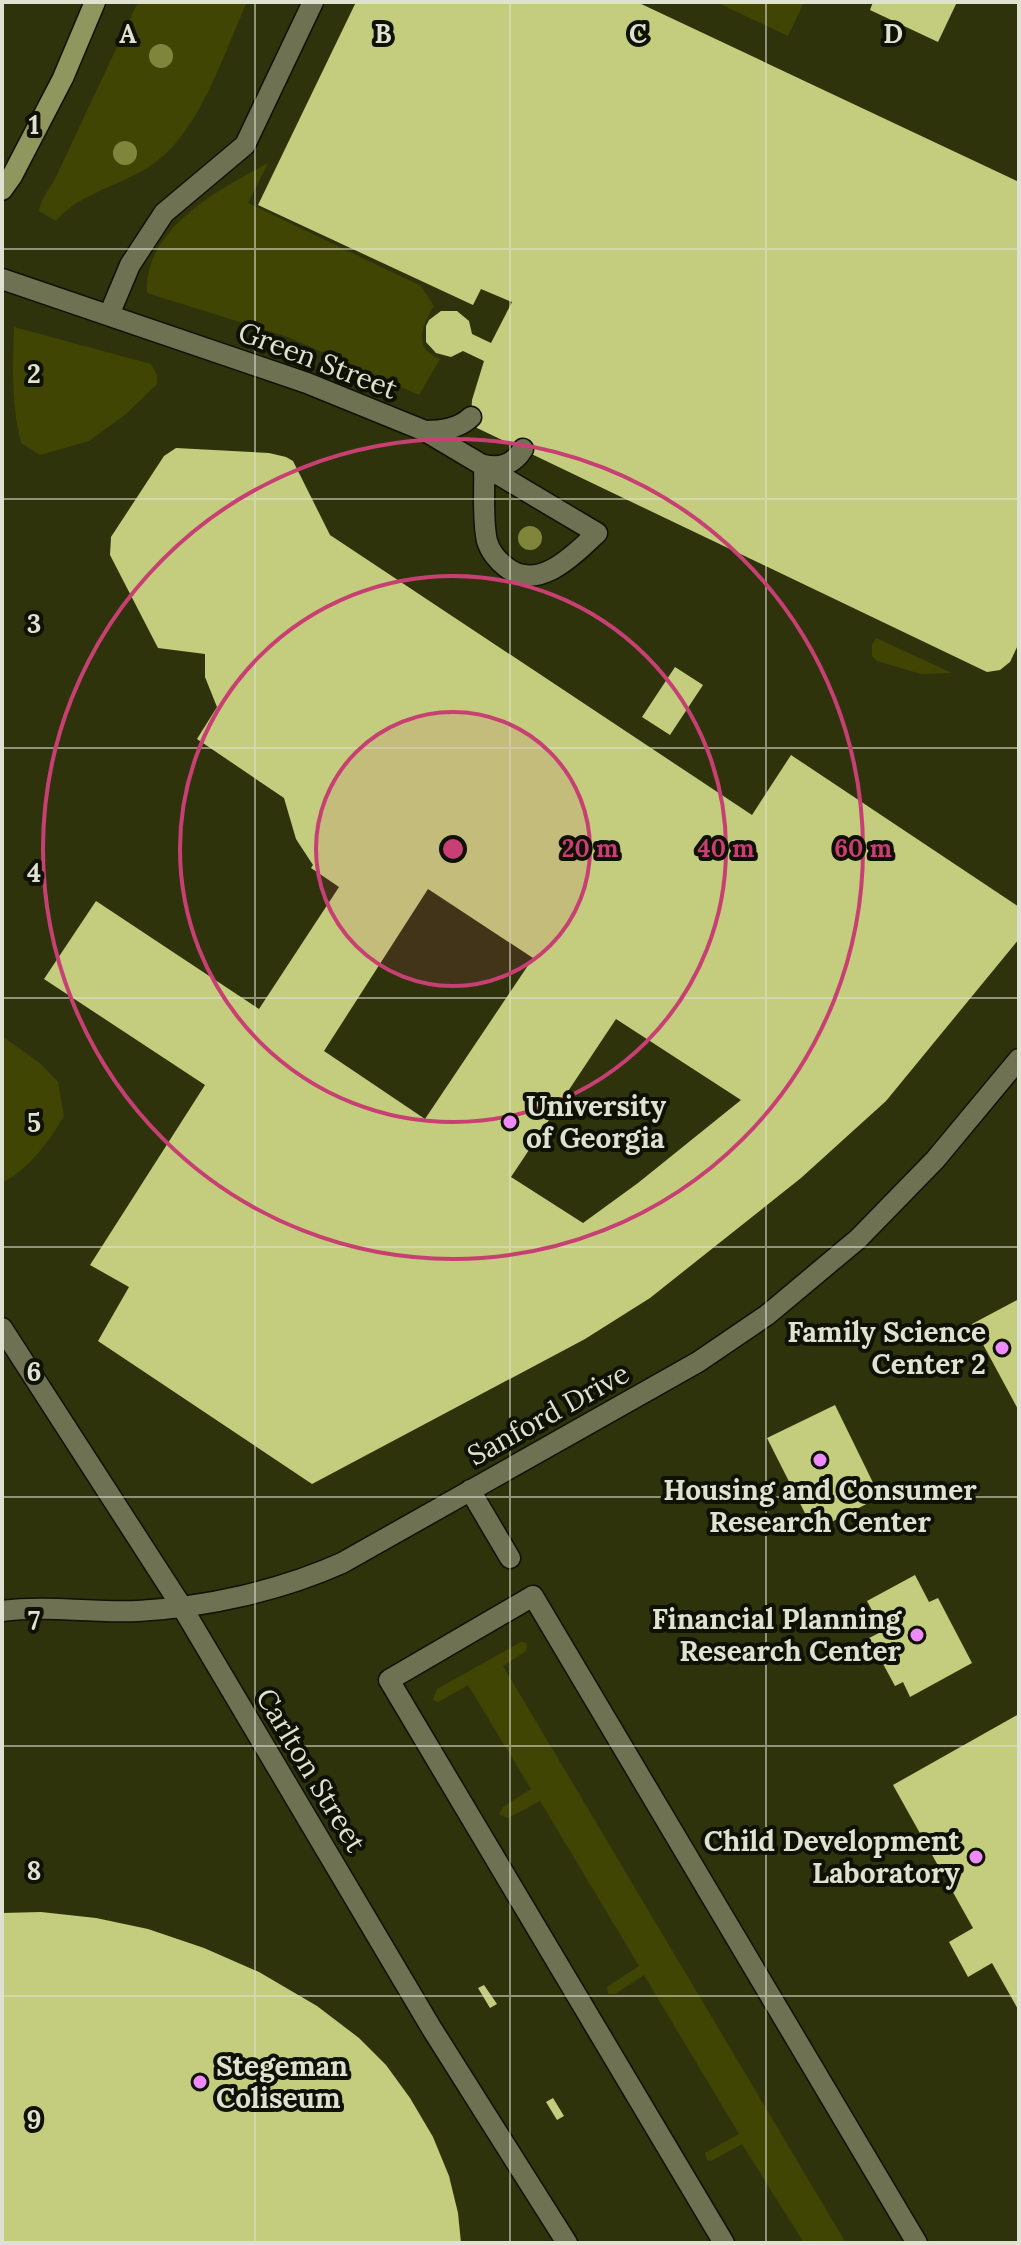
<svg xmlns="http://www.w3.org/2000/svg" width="1021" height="2245" viewBox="0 0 1021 2245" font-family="Lora,serif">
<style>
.built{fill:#2f330c}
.green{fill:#414503}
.building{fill:#c4cd7d;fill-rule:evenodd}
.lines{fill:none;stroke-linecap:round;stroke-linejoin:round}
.minor-casing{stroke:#101100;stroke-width:23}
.major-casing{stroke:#101100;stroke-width:23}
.minor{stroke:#6e7252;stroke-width:20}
.major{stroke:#90975e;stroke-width:20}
.tree{fill:#7f863c}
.grid{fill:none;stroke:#e0e2d1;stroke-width:2;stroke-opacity:0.55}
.ring{fill:none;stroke:#c84073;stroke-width:4}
.poi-dot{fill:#ee8bf8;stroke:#0f1105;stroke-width:3}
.labels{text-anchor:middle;stroke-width:8;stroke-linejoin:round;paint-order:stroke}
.street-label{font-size:28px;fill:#e0e2d1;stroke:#0f1105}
.poi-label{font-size:28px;font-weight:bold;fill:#e0e2d1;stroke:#0f1105;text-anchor:end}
.grid-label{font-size:26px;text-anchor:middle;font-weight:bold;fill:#e0e2d1;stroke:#0f1105;stroke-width:8;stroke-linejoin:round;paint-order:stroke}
.centre{fill:#c84073;stroke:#0f1105;stroke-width:4}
.ring-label{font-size:24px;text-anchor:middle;font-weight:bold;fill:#c84073;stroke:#0f1105;stroke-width:8;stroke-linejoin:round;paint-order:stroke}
</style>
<rect width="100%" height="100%" fill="#26290b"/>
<!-- built -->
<path class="built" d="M 2,2 L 1019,2 L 1019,2243 L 2,2243 Z"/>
<!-- green -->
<path class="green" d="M 138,2 L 247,2 C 224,53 201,128 156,162 C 125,185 80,192 56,221 L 39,211 L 42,200 L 55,179 Z
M 716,2 L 804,2 L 788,36 Z
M 268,163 L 248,203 L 421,286 L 434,306 C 421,326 413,349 440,359 L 419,395 L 288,337 L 147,293 C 144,228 219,190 268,163 Z
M 14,327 L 151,364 L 157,375 L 157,384 L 126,414 L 89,441 L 40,455 L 21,443 C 11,402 13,368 14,327 Z
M 876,638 L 952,673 L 921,674 L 877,661 L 872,656 L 872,645 Z
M 2,1036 L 41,1064 L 58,1082 L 64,1116 C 48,1143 30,1168 2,1183 Z
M 521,1642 L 527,1643 L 526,1651 L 503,1666 L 846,2243 L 804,2243 L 742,2144 L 711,2161 L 707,2160 L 705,2153 L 739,2134 L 644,1975 L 615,1994 L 608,1994 L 607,1987 L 639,1966 L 540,1801 L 508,1818 L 499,1814 L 503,1807 L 531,1789 L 468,1685 L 438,1702 L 433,1700 L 437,1689 Z"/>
<!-- building -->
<path class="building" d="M 356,2 L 637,2 L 1019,182 L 1019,643 L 1010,662 L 1000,670 L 987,672 L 477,428 L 471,417 L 472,400 L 484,361 L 463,351 L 451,357 L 436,353 L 426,342 L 426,326 L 429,320 L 441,311 L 457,311 L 469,321 L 472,334 L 491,343 L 512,302 L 481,289 L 473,305 L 258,205 Z
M 873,2 L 957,2 L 938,42 L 870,10 Z
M 176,448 L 269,453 L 286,457 L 293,461 L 330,535 L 752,815 L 791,755 L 1019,907 L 1019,939 L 886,1101 L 801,1178 L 650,1298 L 585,1339 L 312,1484 L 98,1341 L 129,1287 L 90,1265 L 205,1085 L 44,979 L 96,901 L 259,1009 L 339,887 L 311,868 L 313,865 L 296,839 L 284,798 L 197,739 L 217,707 L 205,677 L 205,654 L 158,648 L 110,555 L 111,537 L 164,456 ZM 428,889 L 533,958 L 425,1119 L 324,1051 ZM 616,1019 L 741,1100 L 638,1183 L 583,1223 L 511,1177 Z
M 675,667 L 703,685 L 670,735 L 642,717 Z
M 1019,1299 L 1019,1411 L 972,1324 Z
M 835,1405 L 880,1497 L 814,1531 L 767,1438 Z
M 915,1575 L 929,1602 L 938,1598 L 972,1663 L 910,1697 L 903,1682 L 895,1686 L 869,1638 L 883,1631 L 867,1601 Z
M 1019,1714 L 1019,2011 L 992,1963 L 968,1977 L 949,1942 L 973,1928 L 893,1785 Z
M 41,1912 L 96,1918 L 148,1929 L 204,1948 L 259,1972 L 317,2006 L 359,2038 L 386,2065 L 410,2098 L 433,2137 L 449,2176 L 458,2213 L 461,2243 L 2,2243 L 2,1913 Z
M 484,1985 L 497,2004 L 490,2008 L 478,1988 Z
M 553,2098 L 564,2116 L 557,2120 L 546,2102 Z"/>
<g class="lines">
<!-- minor casing -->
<g class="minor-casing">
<path id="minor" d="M 2,279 L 307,383 L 425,431 L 597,533 C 575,554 538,593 506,567 C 498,561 490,551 487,541 C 482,520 485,488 484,465 C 500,469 514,464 523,449
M 109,315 L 130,265 L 164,213 L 245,145 L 313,2
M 425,431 C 442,431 458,429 471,417
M 2,1328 L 182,1607 L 432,2029 L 567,2243
M 470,1490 L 510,1558
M 2,1611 C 48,1605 92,1613 138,1611 C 207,1607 279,1591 342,1563 L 698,1362 L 767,1315 L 858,1239 L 935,1160 L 1019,1059
M 724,2243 L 389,1680 L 533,1596 L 917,2243"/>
</g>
<!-- major casing -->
<g class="major-casing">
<path id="major" d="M 2,190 L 12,176 L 63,78 L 95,2"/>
</g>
<!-- minor -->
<use href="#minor" class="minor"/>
<!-- major -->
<use href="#major" class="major"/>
</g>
<!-- trees -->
<g class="tree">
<circle cx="161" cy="56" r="12"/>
<circle cx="125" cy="153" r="12"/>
<circle cx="530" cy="538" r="12"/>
</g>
<!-- grid -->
<path class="grid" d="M 255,2 L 255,2243M 510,2 L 510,2243M 766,2 L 766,2243M 2,249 L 1019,249M 2,499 L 1019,499M 2,748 L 1019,748M 2,998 L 1019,998M 2,1247 L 1019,1247M 2,1497 L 1019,1497M 2,1746 L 1019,1746M 2,1996 L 1019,1996"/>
<!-- distance rings -->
<circle cx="453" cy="849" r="137" fill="#c84073" fill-opacity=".12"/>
<g class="ring">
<circle cx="453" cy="849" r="137"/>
<circle cx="453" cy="849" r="273"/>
<circle cx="453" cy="849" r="410"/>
</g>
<!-- markers -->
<g class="poi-dot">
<circle cx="510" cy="1122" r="8"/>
<circle cx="1002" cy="1348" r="8"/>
<circle cx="820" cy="1460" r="8"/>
<circle cx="917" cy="1635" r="8"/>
<circle cx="976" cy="1857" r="8"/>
<circle cx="200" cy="2082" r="8"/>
</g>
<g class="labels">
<!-- street labels -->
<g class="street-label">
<text transform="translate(318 360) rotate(21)" y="10">Green Street</text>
<text transform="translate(548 1414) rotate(-29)" y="10">Sanford Drive</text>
<text transform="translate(311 1770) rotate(59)" y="10">Carlton Street</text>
</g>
<!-- poi labels -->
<g class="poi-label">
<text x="526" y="1116" text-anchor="start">University<tspan x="526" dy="32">of Georgia</tspan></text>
<text x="986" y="1342">Family Science<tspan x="986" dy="32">Center 2</tspan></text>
<text x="820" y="1500" text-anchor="middle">Housing and Consumer<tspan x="820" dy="32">Research Center</tspan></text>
<text x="901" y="1629">Financial Planning<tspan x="901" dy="32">Research Center</tspan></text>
<text x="960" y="1851">Child Development<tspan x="960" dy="32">Laboratory</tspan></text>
<text x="216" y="2076" text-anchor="start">Stegeman<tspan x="216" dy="32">Coliseum</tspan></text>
</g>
</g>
<g class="grid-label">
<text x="128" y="43">A</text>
<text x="383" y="43">B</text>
<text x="638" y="43">C</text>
<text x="893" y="43">D</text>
<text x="34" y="134">1</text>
<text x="34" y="383">2</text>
<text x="34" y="633">3</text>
<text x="34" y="882">4</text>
<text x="34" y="1132">5</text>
<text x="34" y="1381">6</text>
<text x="34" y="1630">7</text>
<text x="34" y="1880">8</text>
<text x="34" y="2129">9</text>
</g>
<circle cx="453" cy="849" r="12" class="centre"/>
<g class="ring-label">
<text x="590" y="857">20 m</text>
<text x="726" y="857">40 m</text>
<text x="863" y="857">60 m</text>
</g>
<!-- border -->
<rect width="1021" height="2245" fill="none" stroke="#e0e2d1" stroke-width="8"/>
</svg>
